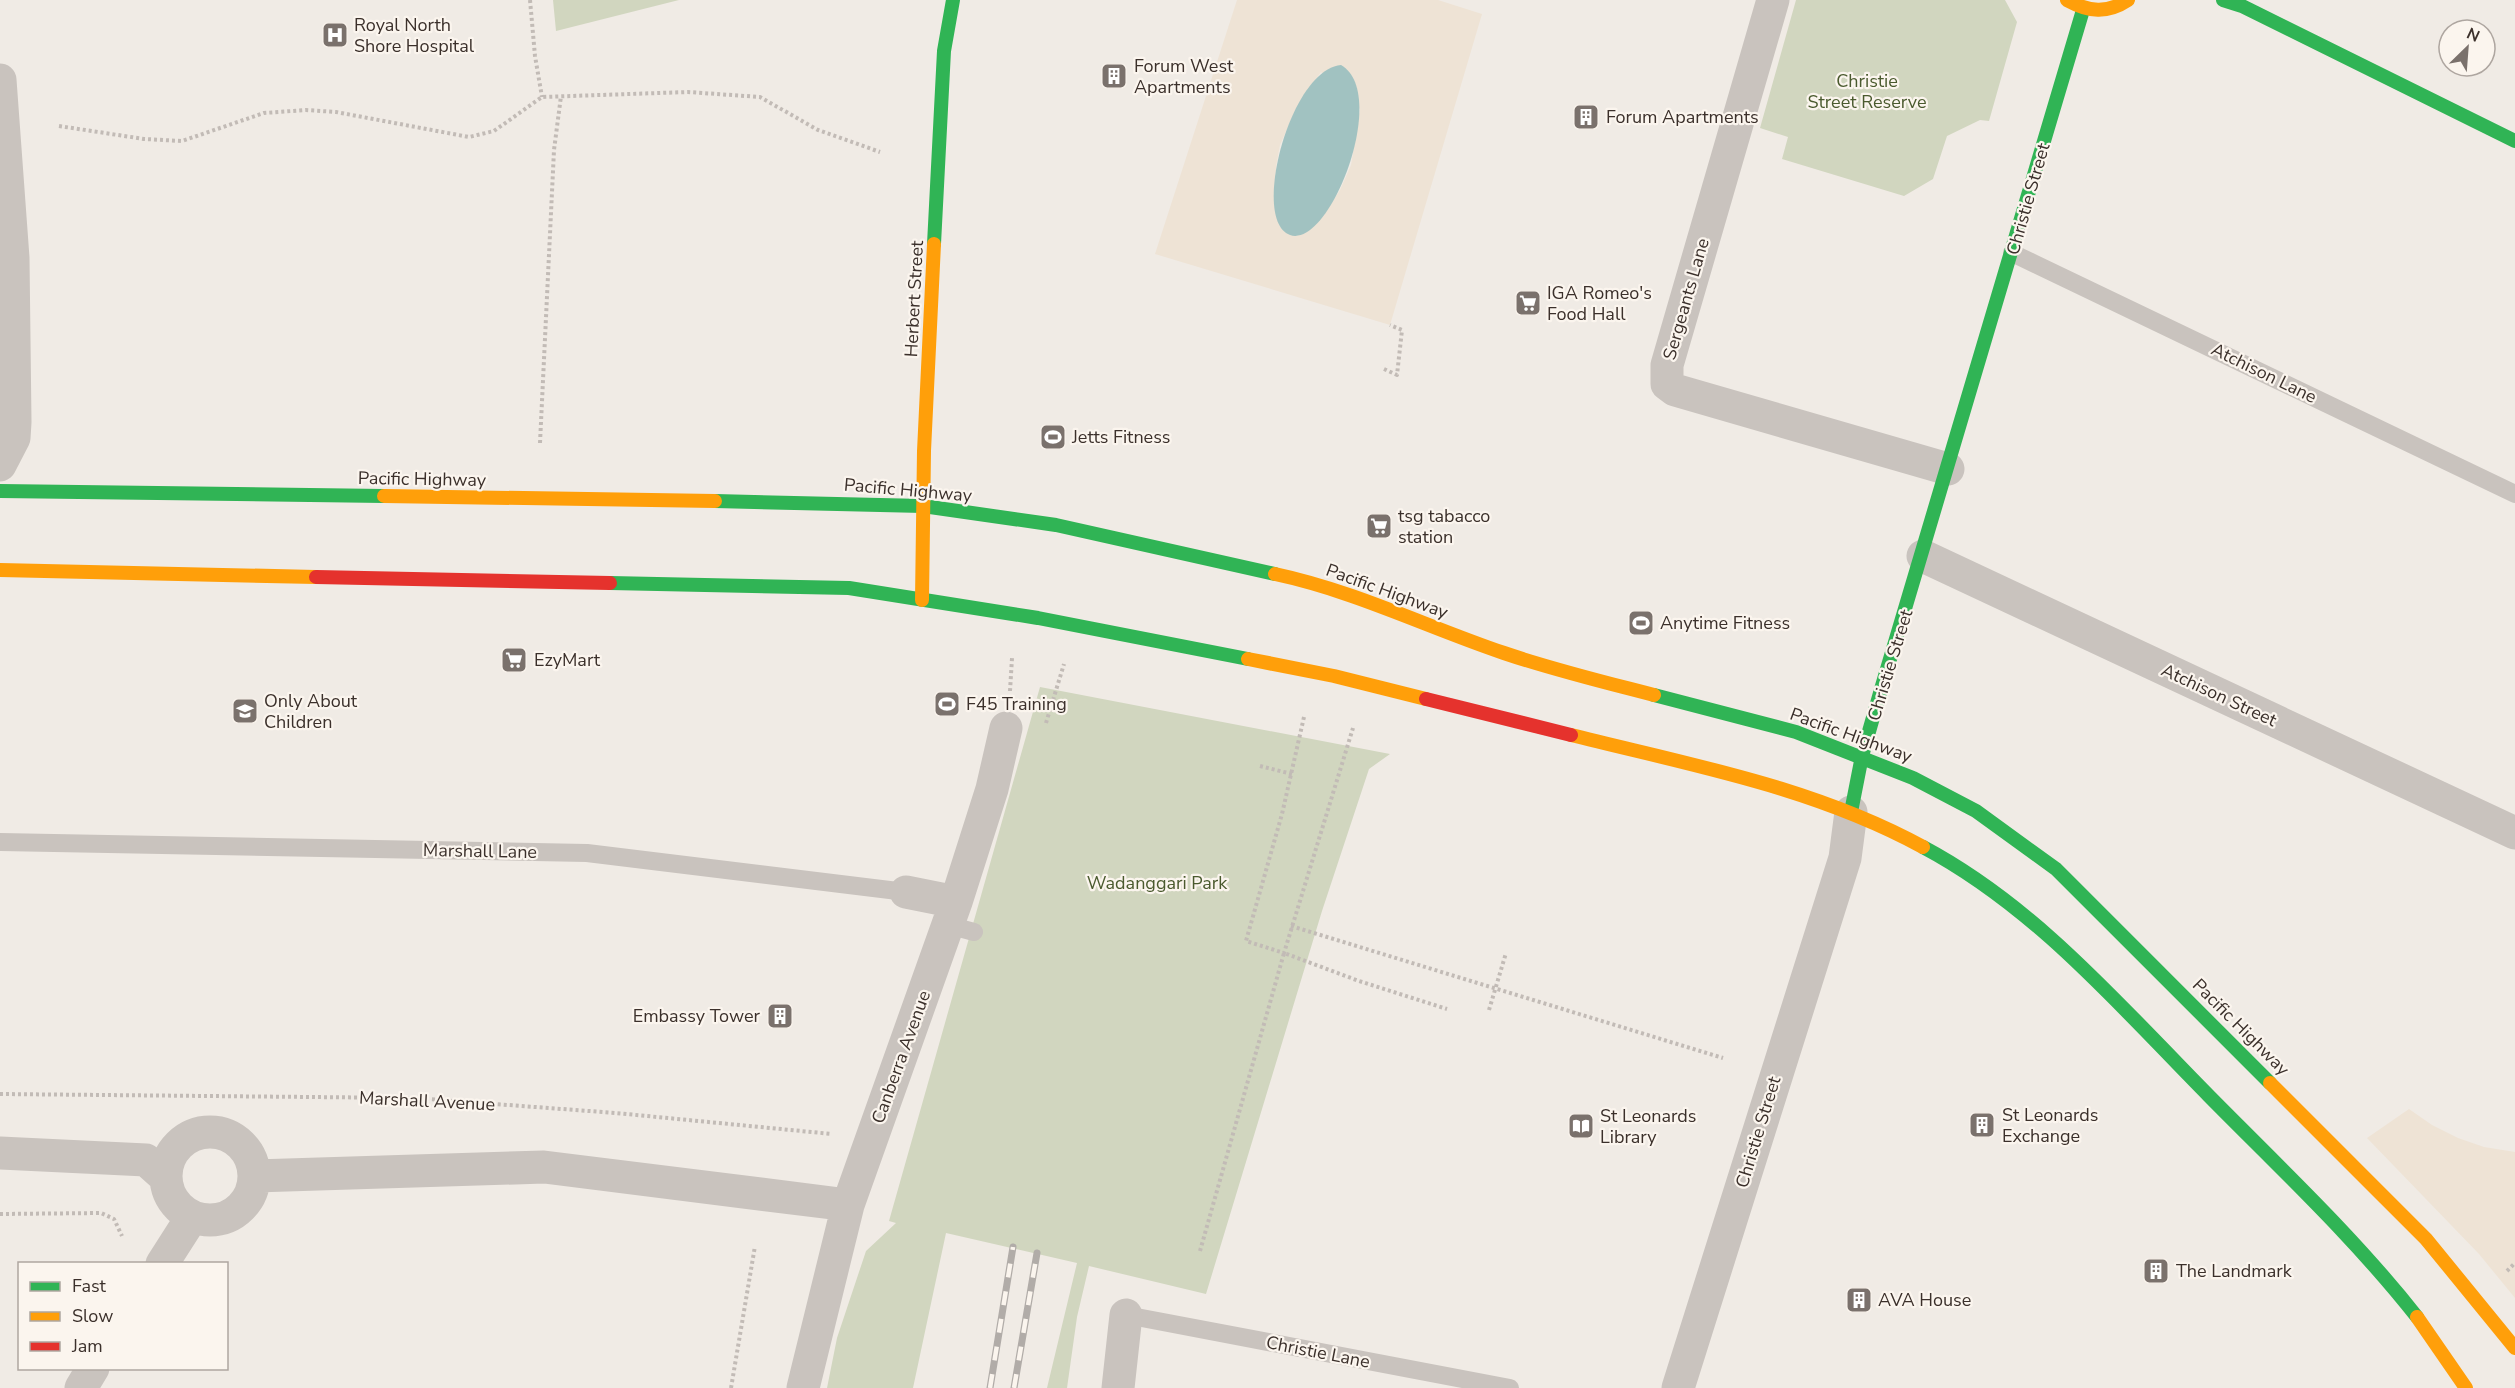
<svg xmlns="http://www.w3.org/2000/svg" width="2515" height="1388" viewBox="0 0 2515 1388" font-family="'Nunito Sans',sans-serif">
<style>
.green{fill:#d1d6bf}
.plaza{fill:#eee3d5;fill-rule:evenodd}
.water{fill:#a1c2c1}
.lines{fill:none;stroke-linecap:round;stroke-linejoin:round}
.path{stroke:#c2bbb6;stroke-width:4;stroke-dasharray:3 3;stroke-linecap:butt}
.lane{stroke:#c9c3be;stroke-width:18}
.street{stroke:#c9c3be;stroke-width:33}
.fast{stroke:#30b455;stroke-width:14}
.slow{stroke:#ff9f0a;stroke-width:14}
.jam{stroke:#e5322d;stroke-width:14}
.rail-casing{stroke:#b1aca8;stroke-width:7}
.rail{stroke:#fbf5ee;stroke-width:4.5;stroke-dasharray:14;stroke-linecap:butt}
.labels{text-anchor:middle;stroke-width:4.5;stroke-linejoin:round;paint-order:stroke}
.poi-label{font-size:18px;fill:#3b302b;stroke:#fbf5ee;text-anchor:start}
.park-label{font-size:18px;fill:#4a5a2e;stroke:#fbf5ee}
.street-label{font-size:18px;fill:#3b302b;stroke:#fbf5ee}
</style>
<rect width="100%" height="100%" fill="#f0ebe5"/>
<!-- green -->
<path class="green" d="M 553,0 L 679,0 L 556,31 Z
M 1796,0 L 2005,0 L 2017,22 L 1989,121 L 1980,120 L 1947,136 L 1933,179 L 1904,196 L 1782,159 L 1788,137 L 1760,128 Z
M 1040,687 L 1390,754 L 1369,769 L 1322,911 L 1206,1294 L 1089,1266 L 1077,1317 L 1067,1388 L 1047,1388 L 1077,1263 L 946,1233 L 913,1388 L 827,1388 L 837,1338 L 866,1251 L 896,1223 L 889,1221 Z"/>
<!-- plaza -->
<path class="plaza" d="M 1237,0 L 1438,0 L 1482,14 L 1390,325 L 1155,254 ZM 1321,72 L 1360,109 L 1351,165 L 1340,190 L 1327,210 L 1275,198 L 1276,167 L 1280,145 L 1297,107 Z
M 2409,1109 L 2432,1125 L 2458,1138 L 2484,1147 L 2515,1152 L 2515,1298 L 2479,1254 L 2367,1138 Z"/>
<!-- water -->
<path class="water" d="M 1341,65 C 1390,93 1330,249 1290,235 C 1250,221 1290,69 1341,65 Z"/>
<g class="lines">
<!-- path -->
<path class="path" d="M 530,0 L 535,56 L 542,97
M 59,126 L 144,139 L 182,141 L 264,113 L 306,110 L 336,112 L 469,137 L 494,131 L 542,97 L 688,92 L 760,97 L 818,130 L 880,152
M 1384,369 L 1397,375 L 1402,330 L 1390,325
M 540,443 L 554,150 L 561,96
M 1010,691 L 1012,658
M 1304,717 L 1282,814 L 1246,941 L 1284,953 L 1353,728
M 1046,723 L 1064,664
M 1260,766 L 1292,774
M 1291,926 L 1723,1058
M 1489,1010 L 1506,953
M 0,1094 L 414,1098 L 616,1113 L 832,1134
M 0,1214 L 101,1213 L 114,1219 L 122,1236
M 1200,1251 L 1284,953 L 1359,981 L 1447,1009
M 2507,1271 L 2515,1263
M 731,1388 L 755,1246"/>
<!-- lane -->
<path class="lane" d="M 2012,253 L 2515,494
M 0,842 L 587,853 L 906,892
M 948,925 L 974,932
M 1126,1315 L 1510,1388"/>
<!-- street -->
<path class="street" d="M 1773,0 L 1667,365 L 1667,384 L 1675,390 L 1948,469
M 0,80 L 13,258 L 15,422 L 14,438 L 0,465
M 1923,556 L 2515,833
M 906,892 L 956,902
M166 1176a44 44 0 1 1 88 0a44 44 0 1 1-88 0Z
M 0,1153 L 146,1160 L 165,1177
M 255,1176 L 544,1167 L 848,1205
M 162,1264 L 192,1217
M 81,1388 L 93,1368
M 803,1388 L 848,1205 L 956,902 L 992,789 L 1006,728
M 1118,1388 L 1126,1315
M 1678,1388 L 1845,858 L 1851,812"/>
<!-- fast -->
<path class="fast" d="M 2223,0 L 2242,6 L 2515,141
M 934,244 L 944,51 L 953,0
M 0,491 L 384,496
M 715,501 L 923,506 L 1056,525 L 1275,574
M 610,583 L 849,588 L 1038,618 L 1248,659
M 1654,695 L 1796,732 L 1913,778 L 1976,811 L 2056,869 L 2270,1083
M 1851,812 L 1862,756 L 1882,686 L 2083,10
M 1923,847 C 2036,907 2120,1006 2209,1096 C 2280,1168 2354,1237 2417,1317"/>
<!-- slow -->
<path class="slow" d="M 2067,0 C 2089,12 2107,14 2128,0
M 384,496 L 715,501
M 0,570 L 316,577
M 1275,574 C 1355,591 1427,627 1504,653 C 1554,670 1604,682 1654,695
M 922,600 L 924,451 L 934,244
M 1248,659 L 1334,676 L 1426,699
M 1571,735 C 1691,765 1813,787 1923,847
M 2270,1083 L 2426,1239 L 2515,1348
M 2417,1317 L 2466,1388"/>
<!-- jam -->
<path class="jam" d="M 316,577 L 610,583
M 1426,699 L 1571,735"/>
<!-- rail casing -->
<g class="rail-casing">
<path id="rail" d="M 990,1388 L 1013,1247
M 1014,1388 L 1037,1253"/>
</g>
<!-- rail -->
<use href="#rail" class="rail"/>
</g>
<!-- icons -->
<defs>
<g id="hospital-square" transform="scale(1.35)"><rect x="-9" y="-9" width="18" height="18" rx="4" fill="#7a716c" stroke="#fbf5ee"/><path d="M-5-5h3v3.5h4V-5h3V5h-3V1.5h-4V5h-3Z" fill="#fff"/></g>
<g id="building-square" transform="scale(1.35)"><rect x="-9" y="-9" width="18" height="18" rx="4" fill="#7a716c" stroke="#fbf5ee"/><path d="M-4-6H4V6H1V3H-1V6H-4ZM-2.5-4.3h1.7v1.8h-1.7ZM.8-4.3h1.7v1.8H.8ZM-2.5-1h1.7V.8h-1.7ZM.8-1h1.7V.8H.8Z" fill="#fff"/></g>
<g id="supermarket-square" transform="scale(1.35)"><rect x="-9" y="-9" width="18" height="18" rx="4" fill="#7a716c" stroke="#fbf5ee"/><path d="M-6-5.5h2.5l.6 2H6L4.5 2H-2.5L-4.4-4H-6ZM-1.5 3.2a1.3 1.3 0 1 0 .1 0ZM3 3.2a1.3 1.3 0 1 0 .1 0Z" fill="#fff"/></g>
<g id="stadium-square" transform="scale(1.35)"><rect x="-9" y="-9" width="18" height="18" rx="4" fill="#7a716c" stroke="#fbf5ee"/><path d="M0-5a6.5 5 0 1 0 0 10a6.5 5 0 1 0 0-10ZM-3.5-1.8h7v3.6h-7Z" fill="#fff"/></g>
<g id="school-square" transform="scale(1.35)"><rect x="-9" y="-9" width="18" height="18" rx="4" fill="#7a716c" stroke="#fbf5ee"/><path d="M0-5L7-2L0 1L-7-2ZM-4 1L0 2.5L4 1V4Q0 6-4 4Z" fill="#fff"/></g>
<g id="library-square" transform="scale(1.35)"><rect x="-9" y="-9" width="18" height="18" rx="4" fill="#7a716c" stroke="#fbf5ee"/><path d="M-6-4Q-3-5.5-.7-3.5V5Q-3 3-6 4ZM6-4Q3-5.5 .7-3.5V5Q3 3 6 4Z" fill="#fff"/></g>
</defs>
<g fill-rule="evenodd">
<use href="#hospital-square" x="335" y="35"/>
<use href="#building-square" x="1114" y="76"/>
<use href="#building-square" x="1586" y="117"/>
<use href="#supermarket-square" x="1528" y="303"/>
<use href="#stadium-square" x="1053" y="437"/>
<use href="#supermarket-square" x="1379" y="526"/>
<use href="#stadium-square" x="1641" y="623"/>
<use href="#supermarket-square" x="514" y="660"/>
<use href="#stadium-square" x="947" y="704"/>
<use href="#school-square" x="245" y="711"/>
<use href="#building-square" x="780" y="1016"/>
<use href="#building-square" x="1982" y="1125"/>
<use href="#library-square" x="1581" y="1126"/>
<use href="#building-square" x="2156" y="1271"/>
<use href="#building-square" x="1859" y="1300"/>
</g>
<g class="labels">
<!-- poi labels -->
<g class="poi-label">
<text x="354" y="31">Royal North<tspan x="354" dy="21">Shore Hospital</tspan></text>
<text x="1134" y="72">Forum West<tspan x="1134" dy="21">Apartments</tspan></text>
<text x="1606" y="123">Forum Apartments</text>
<text x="1547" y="299">IGA Romeo's<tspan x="1547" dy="21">Food Hall</tspan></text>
<text x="1072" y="443">Jetts Fitness</text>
<text x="1398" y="522">tsg tabacco<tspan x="1398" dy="21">station</tspan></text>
<text x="1660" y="629">Anytime Fitness</text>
<text x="534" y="666">EzyMart</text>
<text x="264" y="707">Only About<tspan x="264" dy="21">Children</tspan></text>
<text x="966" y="710">F45 Training</text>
<text x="760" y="1022" text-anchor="end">Embassy Tower</text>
<text x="2002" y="1121">St Leonards<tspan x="2002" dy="21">Exchange</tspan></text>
<text x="1600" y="1122">St Leonards<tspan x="1600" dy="21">Library</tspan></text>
<text x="2176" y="1277">The Landmark</text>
<text x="1878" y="1306">AVA House</text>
</g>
<!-- park labels -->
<g class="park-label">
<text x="1867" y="87">Christie<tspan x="1867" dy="21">Street Reserve</tspan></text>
<text x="1157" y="889">Wadanggari Park</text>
</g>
<!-- street labels -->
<g class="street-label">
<text transform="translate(2028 199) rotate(-74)" y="6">Christie Street</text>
<text transform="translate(914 299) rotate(-87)" y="6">Herbert Street</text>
<text transform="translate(1686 299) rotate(-74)" y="6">Sergeants Lane</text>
<text transform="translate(2264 373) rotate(26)" y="6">Atchison Lane</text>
<text transform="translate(422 479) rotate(1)" y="6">Pacific Highway</text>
<text transform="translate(908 490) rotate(5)" y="6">Pacific Highway</text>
<text transform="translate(1387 591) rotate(20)" y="6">Pacific Highway</text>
<text transform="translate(1890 665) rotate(-73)" y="6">Christie Street</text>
<text transform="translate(2219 695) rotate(25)" y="6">Atchison Street</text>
<text transform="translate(1851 735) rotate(20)" y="6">Pacific Highway</text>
<text transform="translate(480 851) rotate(1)" y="6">Marshall Lane</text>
<text transform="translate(2241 1027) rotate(45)" y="6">Pacific Highway</text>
<text transform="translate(901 1057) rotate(-70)" y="6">Canberra Avenue</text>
<text transform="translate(427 1101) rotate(3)" y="6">Marshall Avenue</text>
<text transform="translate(1758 1132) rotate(-73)" y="6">Christie Street</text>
<text transform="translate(1318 1352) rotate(11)" y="6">Christie Lane</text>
</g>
</g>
<!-- legend -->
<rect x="18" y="1262" width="210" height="108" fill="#fbf5ee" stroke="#aea6a0" stroke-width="1.5"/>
<rect x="30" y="1282" width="30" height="9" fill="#30b455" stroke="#aea6a0" stroke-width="1.5"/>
<text x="72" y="1292" font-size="18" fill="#3b302b">Fast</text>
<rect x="30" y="1312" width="30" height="9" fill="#ff9f0a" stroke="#aea6a0" stroke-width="1.5"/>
<text x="72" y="1322" font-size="18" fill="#3b302b">Slow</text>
<rect x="30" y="1342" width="30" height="9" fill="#e5322d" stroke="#aea6a0" stroke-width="1.5"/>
<text x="72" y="1352" font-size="18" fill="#3b302b">Jam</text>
<!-- north arrow -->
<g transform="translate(2467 48) rotate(25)"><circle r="28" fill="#fbf5ee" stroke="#aea6a0" stroke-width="1.5"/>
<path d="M0-4.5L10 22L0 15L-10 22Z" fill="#7a716c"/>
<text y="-9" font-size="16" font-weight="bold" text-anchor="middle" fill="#3b302b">N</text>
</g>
</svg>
